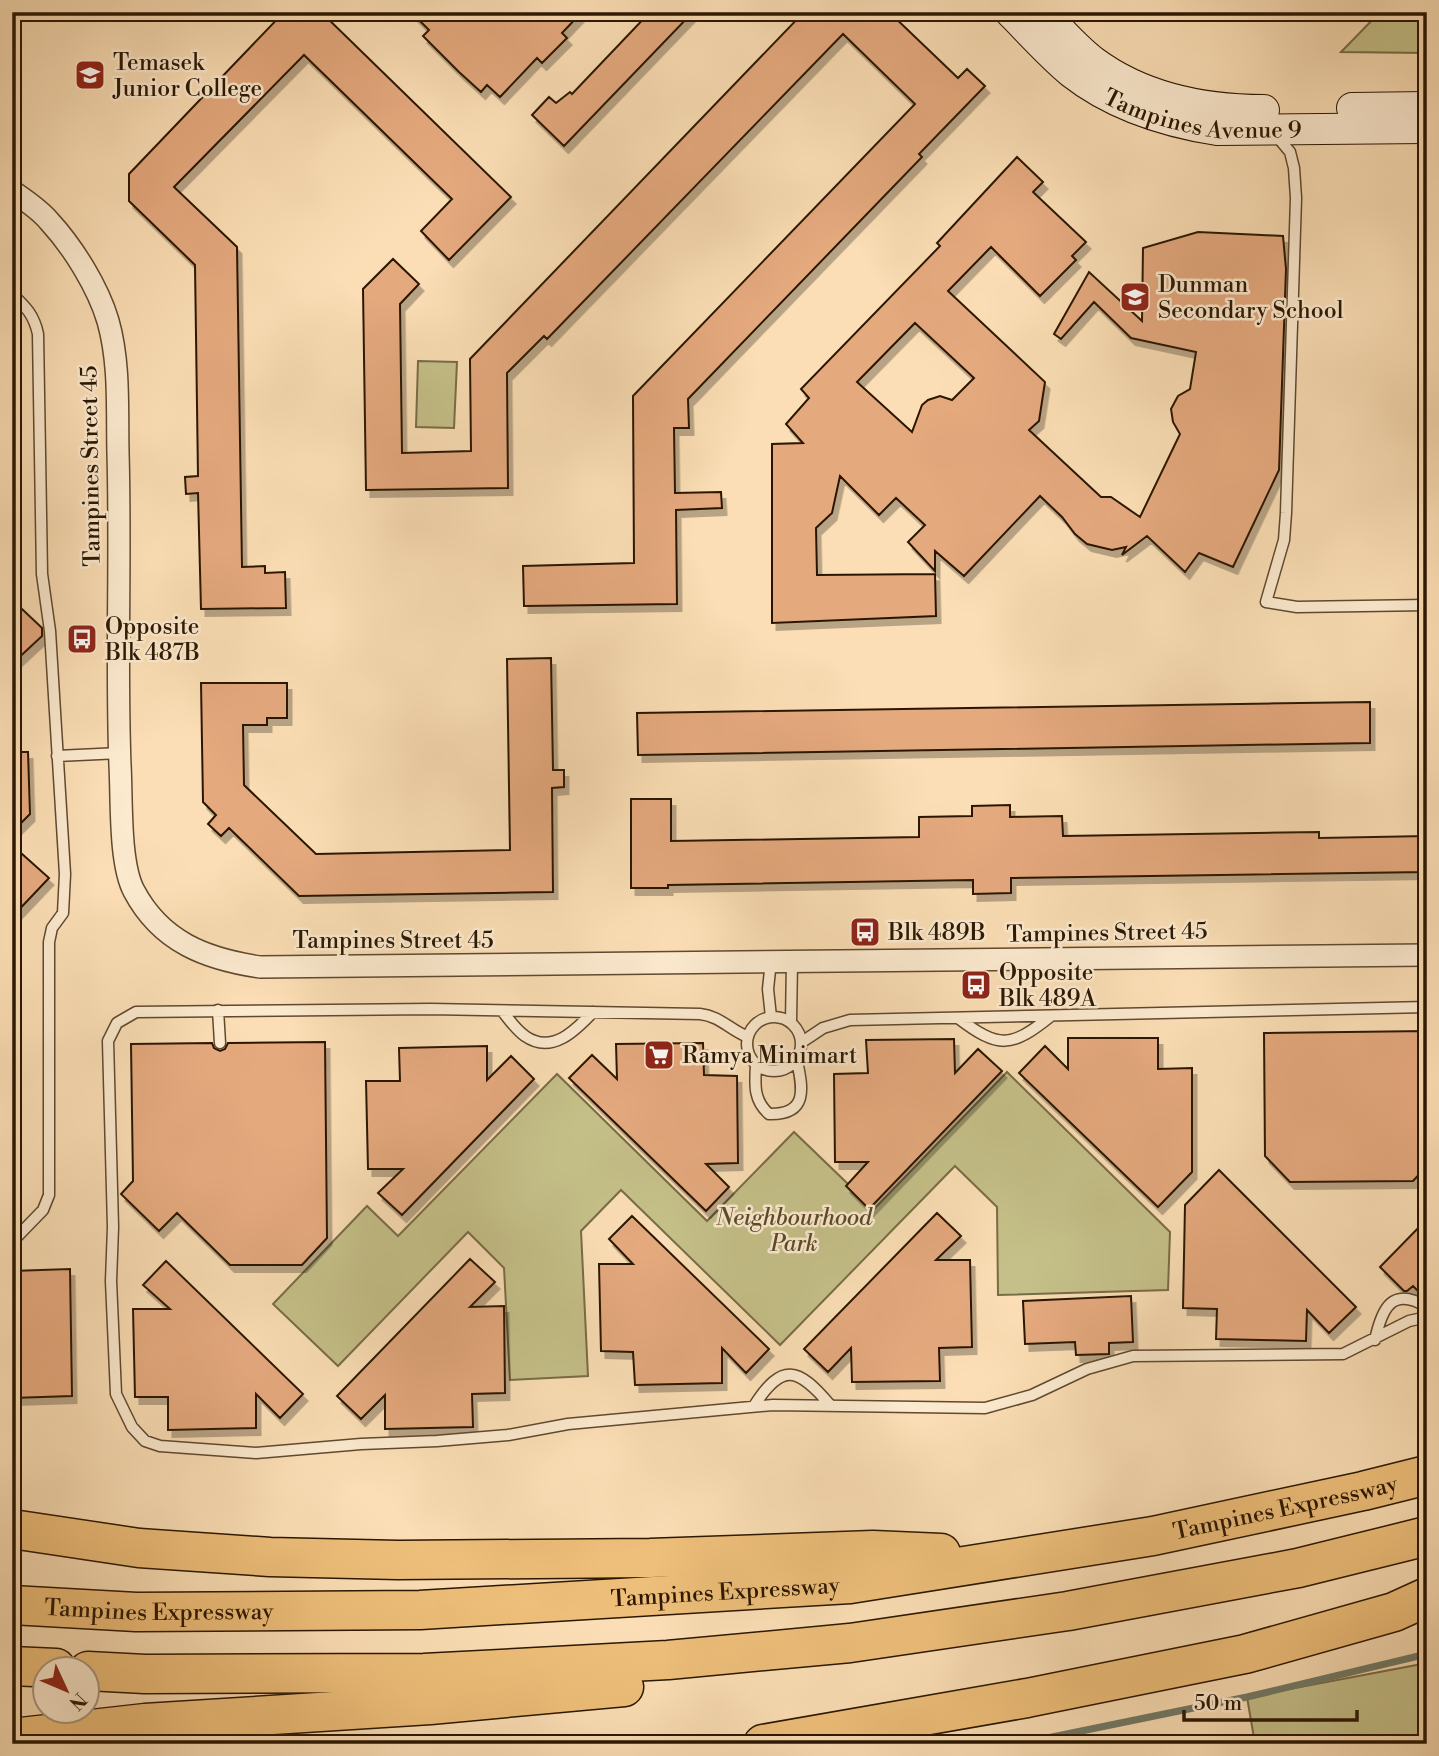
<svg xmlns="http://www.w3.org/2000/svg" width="1439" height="1756" viewBox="0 0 1439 1756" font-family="'Libre Bodoni',serif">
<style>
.green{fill:#c5c089;stroke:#786c46;stroke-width:2}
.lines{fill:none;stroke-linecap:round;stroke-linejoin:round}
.stream{stroke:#717a67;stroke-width:7}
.building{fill:#e5a97e;stroke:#2b1702;stroke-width:2;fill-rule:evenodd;filter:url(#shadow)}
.service-casing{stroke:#5f492f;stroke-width:13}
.minor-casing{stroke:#5f492f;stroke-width:24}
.secondary-casing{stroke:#2b1702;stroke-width:32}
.motorway-casing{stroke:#2b1702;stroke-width:41}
.service{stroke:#fceacf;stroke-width:10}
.minor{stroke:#fceacf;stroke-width:21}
.secondary{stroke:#fceacf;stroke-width:30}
.motorway{stroke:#eebf7a;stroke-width:38}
.labels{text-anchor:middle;stroke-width:5;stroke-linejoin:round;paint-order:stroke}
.poi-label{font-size:23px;fill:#2b1702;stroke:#fceacf;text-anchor:start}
.street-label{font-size:23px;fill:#2b1702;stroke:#fceacf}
.park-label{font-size:23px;font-style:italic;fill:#594a2a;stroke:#fceacf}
</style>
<defs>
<filter id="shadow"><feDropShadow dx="4.5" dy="7" stdDeviation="0" flood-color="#0004"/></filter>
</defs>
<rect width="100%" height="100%" fill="#fbdeb5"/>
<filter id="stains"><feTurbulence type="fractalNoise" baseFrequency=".00286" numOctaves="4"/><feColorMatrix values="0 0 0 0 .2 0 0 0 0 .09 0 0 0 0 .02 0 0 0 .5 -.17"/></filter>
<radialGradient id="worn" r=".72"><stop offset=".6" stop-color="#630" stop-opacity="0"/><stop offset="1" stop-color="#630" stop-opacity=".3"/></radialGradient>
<!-- green -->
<path class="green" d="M 1380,12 L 1427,12 L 1427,53 L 1341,52 Z
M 418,361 L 457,362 L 454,428 L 416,427 Z
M 1007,1072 L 1170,1232 L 1168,1290 L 998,1295 L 997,1207 L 955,1166 L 780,1345 L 621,1190 L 581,1231 L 588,1376 L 510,1380 L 504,1268 L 468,1232 L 338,1366 L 273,1304 L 367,1206 L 398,1236 L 557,1074 L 707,1221 L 794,1132 L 874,1209 Z
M 1427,1663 L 1427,1744 L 1255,1744 L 1247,1697 Z"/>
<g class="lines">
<!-- stream -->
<path class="stream" d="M 1018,1744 L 1247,1697 L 1427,1654"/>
</g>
<!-- building -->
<path class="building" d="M 284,12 L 321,12 L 511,197 L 449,260 L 421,231 L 452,199 L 304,55 L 174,187 L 237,247 L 242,567 L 265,566 L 265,573 L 285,572 L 286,608 L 201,609 L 198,493 L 186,494 L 185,477 L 198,476 L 195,265 L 129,201 L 129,174 Z
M 411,12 L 582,12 L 562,33 L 567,38 L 542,63 L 537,58 L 500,97 L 487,85 L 481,92 L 459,72 L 423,36 L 429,30 Z
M 650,12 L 693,12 L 564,146 L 532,115 L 549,97 L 556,103 L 570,92 L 572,94 Z
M 804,12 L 889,12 L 958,78 L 967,69 L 985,86 L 919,154 L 922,157 L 688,399 L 689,428 L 674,428 L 675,493 L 721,492 L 722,508 L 676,510 L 677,604 L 524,606 L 523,566 L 634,563 L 633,396 L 915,104 L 843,34 L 547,339 L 544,336 L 507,373 L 508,488 L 366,490 L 363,289 L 393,259 L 419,284 L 400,304 L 402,453 L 471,451 L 470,359 Z
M 1017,157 L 1043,182 L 1033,192 L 1086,242 L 1072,256 L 1076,260 L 1040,296 L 991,247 L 948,291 L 1045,382 L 1039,421 L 1029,430 L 1101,497 L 1111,497 L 1140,517 L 1180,434 L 1173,422 L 1171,409 L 1178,396 L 1190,389 L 1196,352 L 1131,338 L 1094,302 L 1061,339 L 1054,334 L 1089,272 L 1142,321 L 1143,248 L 1198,232 L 1283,236 L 1286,269 L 1279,470 L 1233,567 L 1199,553 L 1185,572 L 1147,536 L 1122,555 L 1126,547 L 1112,550 L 1087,544 L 1075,534 L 1062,517 L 1040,496 L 964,576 L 935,551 L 935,571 L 908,542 L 925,525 L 896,498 L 879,515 L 840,476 L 832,513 L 816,528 L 817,575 L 935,574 L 936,616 L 772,623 L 772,444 L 803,443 L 786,424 L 809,398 L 801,389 L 940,246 L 937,243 ZM 915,323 L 974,378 L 952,400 L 940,396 L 928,400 L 922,405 L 912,432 L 857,382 Z
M 22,609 L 42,628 L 42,636 L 12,664 L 12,619 Z
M 551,658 L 553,770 L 564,770 L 564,787 L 552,788 L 553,892 L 299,896 L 229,828 L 221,836 L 208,824 L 216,815 L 203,802 L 201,683 L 287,683 L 287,718 L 267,718 L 267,725 L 243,725 L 244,785 L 316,854 L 510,850 L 507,659 Z
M 1370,702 L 1370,743 L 638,755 L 637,713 Z
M 12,752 L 28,752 L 30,814 L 12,832 Z
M 631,799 L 671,799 L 671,841 L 919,837 L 919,817 L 972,816 L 972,806 L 1010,805 L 1010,817 L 1062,816 L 1063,836 L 1319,832 L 1319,838 L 1427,836 L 1427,872 L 1011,878 L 1011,893 L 973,894 L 973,880 L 668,885 L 668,888 L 631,888 Z
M 12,845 L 49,878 L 12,917 Z
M 1427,1031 L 1427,1166 L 1413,1181 L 1290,1182 L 1265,1156 L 1264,1033 Z
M 1068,1038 L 1158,1038 L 1158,1069 L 1192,1068 L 1192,1172 L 1158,1207 L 1019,1073 L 1045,1046 L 1068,1069 Z
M 954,1039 L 955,1073 L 978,1049 L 1002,1071 L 869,1209 L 846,1186 L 868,1162 L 835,1162 L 834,1074 L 868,1073 L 866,1040 Z
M 325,1042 L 327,1238 L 302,1265 L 230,1265 L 177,1213 L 159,1231 L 121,1194 L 133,1181 L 131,1044 L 212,1043 L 214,1048 L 220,1051 L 225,1049 L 228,1043 Z
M 703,1043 L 704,1075 L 737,1076 L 738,1163 L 706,1164 L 729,1187 L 706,1211 L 569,1078 L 592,1055 L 617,1079 L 616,1044 Z
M 487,1046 L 487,1080 L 511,1056 L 534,1079 L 402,1215 L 378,1193 L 403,1169 L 368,1169 L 366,1081 L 400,1081 L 399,1048 Z
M 1219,1170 L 1356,1307 L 1329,1333 L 1307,1310 L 1306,1341 L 1216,1339 L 1217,1309 L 1183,1308 L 1185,1205 Z
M 937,1213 L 961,1236 L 936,1260 L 970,1260 L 972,1347 L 939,1348 L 940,1381 L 852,1382 L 851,1348 L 828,1372 L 804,1349 Z
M 632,1216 L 769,1349 L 746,1373 L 722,1348 L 722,1383 L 635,1385 L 633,1352 L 601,1351 L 599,1264 L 633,1264 L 609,1239 Z
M 1427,1219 L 1427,1281 L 1418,1291 L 1413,1286 L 1407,1291 L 1404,1291 L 1380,1267 Z
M 470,1259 L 495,1282 L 470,1307 L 504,1306 L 505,1393 L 472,1394 L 473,1427 L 385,1429 L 385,1395 L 361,1419 L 337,1396 Z
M 166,1261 L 303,1394 L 280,1418 L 256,1394 L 256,1428 L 168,1430 L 168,1397 L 135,1397 L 133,1309 L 170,1309 L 143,1285 Z
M 70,1269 L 72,1396 L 12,1398 L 12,1271 Z
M 1131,1296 L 1133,1342 L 1109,1343 L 1109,1354 L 1076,1355 L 1075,1342 L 1025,1344 L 1023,1301 Z"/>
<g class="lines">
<!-- service casing -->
<g class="service-casing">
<path id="service" d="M 1275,134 L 1290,152 L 1294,168 L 1296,198 L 1286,513 L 1284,540 L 1266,602 L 1297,607 L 1427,605
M 12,294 C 26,307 34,315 38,334 L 42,574 L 50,631 L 65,874 L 63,913 L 52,928 L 49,942 L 49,1195 L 43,1210 L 12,1242
M 57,756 L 120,753
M 771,961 L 768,989 L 771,1017
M 218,1010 L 220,1043
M 502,1011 C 509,1019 516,1030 525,1036 C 552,1055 576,1030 593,1012
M747 1044a27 27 0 1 1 54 0a27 27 0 1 1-54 0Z
M 958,1018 C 999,1049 1011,1048 1051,1016
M 791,1022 L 792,962
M 748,1037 C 730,1030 720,1016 700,1014 L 431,1009 L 136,1012 L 117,1023 L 108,1041 L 113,1227 L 111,1281 L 116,1394 L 132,1427 L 145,1441 L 160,1446 L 256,1453 L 361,1444 L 437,1441 L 508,1435 L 568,1424 L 773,1405 L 985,1408 L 1032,1395 L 1087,1369 L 1133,1356 L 1343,1354 L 1409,1321 L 1427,1317
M 802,1042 L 823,1028 L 850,1020 L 1427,1007
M 756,1065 C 755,1084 753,1100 769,1114 C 808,1115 803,1089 797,1061
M 1375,1340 C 1382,1308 1392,1286 1427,1307
M 754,1406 C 782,1362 798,1367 830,1405"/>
</g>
<!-- minor casing -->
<g class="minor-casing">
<path id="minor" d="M 12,191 C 25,200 39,209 49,221 C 73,247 98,287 108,321 C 120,363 117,409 118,453 C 121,557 116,661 120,765 C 122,799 119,863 134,891 C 161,942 206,959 260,967 L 1427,955"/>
</g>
<!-- secondary casing -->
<g class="secondary-casing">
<g id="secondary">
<path id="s1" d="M 1010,12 C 1030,32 1050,55 1072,73 C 1114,106 1166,122 1217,130 L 1427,128"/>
<path d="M 1042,12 C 1059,28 1075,48 1094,62 C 1143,98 1204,110 1264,110"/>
<path d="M 1352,108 L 1427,107"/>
</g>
</g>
<!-- motorway casing -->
<g class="motorway-casing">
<g id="motorway">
<path d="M 12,1529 L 139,1548 L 270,1557 L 398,1560 L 650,1558 L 873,1550 L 941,1553"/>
<path id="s2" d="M 12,1605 L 136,1612 L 420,1610 L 850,1584 L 1153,1536 L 1363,1491 L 1427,1475"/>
<path d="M 12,1666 L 56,1668"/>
<path d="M 88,1671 L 145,1674 L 424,1673 L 668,1660 L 850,1643 L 1068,1611 L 1298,1568 L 1427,1536"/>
<path d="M 12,1738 L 145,1723 L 430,1705 L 624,1687"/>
<path d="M 763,1744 L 1027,1698 L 1245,1654 L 1394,1612 L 1427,1597"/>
</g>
</g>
<!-- service -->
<use href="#service" class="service"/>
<!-- minor -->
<use href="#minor" class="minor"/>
<!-- secondary -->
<use href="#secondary" class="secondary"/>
<!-- motorway -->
<use href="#motorway" class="motorway"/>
</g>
<!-- icons -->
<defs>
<g id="university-square" transform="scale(1.575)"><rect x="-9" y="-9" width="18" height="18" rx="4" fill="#8f2418" stroke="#fceacf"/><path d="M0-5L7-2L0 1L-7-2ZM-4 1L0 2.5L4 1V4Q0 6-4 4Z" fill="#fff"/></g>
<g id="school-square" transform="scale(1.575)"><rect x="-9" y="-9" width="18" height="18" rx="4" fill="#8f2418" stroke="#fceacf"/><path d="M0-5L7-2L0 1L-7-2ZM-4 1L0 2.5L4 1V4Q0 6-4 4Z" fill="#fff"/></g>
<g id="bus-square" transform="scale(1.575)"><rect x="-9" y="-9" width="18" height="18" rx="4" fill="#8f2418" stroke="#fceacf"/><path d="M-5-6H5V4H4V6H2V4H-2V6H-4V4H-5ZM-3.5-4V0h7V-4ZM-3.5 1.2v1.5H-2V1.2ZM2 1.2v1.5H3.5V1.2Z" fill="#fff"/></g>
<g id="supermarket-square" transform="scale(1.575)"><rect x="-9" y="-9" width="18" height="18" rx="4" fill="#8f2418" stroke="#fceacf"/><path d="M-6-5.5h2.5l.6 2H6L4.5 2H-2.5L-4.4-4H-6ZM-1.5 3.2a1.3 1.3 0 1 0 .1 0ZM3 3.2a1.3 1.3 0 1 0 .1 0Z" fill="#fff"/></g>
</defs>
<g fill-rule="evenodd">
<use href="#university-square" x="90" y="75"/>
<use href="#school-square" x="1135" y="297"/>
<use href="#bus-square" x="82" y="639"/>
<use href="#bus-square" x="865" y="932"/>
<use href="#bus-square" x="976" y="985"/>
<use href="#supermarket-square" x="659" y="1055"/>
</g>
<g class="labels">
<!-- poi labels -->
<g class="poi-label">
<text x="113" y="70">Temasek<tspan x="113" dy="26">Junior College</tspan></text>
<text x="1158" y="292">Dunman<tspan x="1158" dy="26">Secondary School</tspan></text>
<text x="105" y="634">Opposite<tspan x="105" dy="26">Blk 487B</tspan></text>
<text x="888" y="940">Blk 489B</text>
<text x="999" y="980">Opposite<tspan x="999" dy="26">Blk 489A</tspan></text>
<text x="682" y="1063">Ramya Minimart</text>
</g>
<!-- street labels -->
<g class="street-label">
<text dy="8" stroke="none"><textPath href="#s1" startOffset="228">Tampines Avenue 9</textPath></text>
<text transform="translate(90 466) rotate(-91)" y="8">Tampines Street 45</text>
<text transform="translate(1107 932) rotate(-1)" y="8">Tampines Street 45</text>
<text x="393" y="948">Tampines Street 45</text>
<text dy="8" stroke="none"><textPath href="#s2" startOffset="1281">Tampines Expressway</textPath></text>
<text dy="8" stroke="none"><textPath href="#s2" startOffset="714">Tampines Expressway</textPath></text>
<text dy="8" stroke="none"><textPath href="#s2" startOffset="147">Tampines Expressway</textPath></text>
</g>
<!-- park labels -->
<g class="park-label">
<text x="794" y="1225">Neighbourhood<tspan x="794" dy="26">Park</tspan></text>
</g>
</g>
<!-- margin -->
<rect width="1439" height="1756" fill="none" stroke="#fbdeb5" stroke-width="42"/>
<rect x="14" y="14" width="1411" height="1728" fill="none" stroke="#2b1702" stroke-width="3.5"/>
<rect x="21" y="21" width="1397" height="1714" fill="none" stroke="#2b1702" stroke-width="2"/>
<!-- north arrow -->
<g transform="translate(66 1690) rotate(134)"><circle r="33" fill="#fceacf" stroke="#a8967d" stroke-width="2"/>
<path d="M0-5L12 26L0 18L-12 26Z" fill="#8f2418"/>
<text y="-10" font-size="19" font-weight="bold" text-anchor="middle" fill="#2b1702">N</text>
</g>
<!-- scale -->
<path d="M1184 1710v10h173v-10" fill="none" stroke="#2b1702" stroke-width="3.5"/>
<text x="1194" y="1710" font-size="21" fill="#2b1702" stroke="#fceacf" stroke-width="5" paint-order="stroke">50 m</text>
<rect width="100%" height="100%" filter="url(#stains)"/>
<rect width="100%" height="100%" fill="url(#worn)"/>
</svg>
